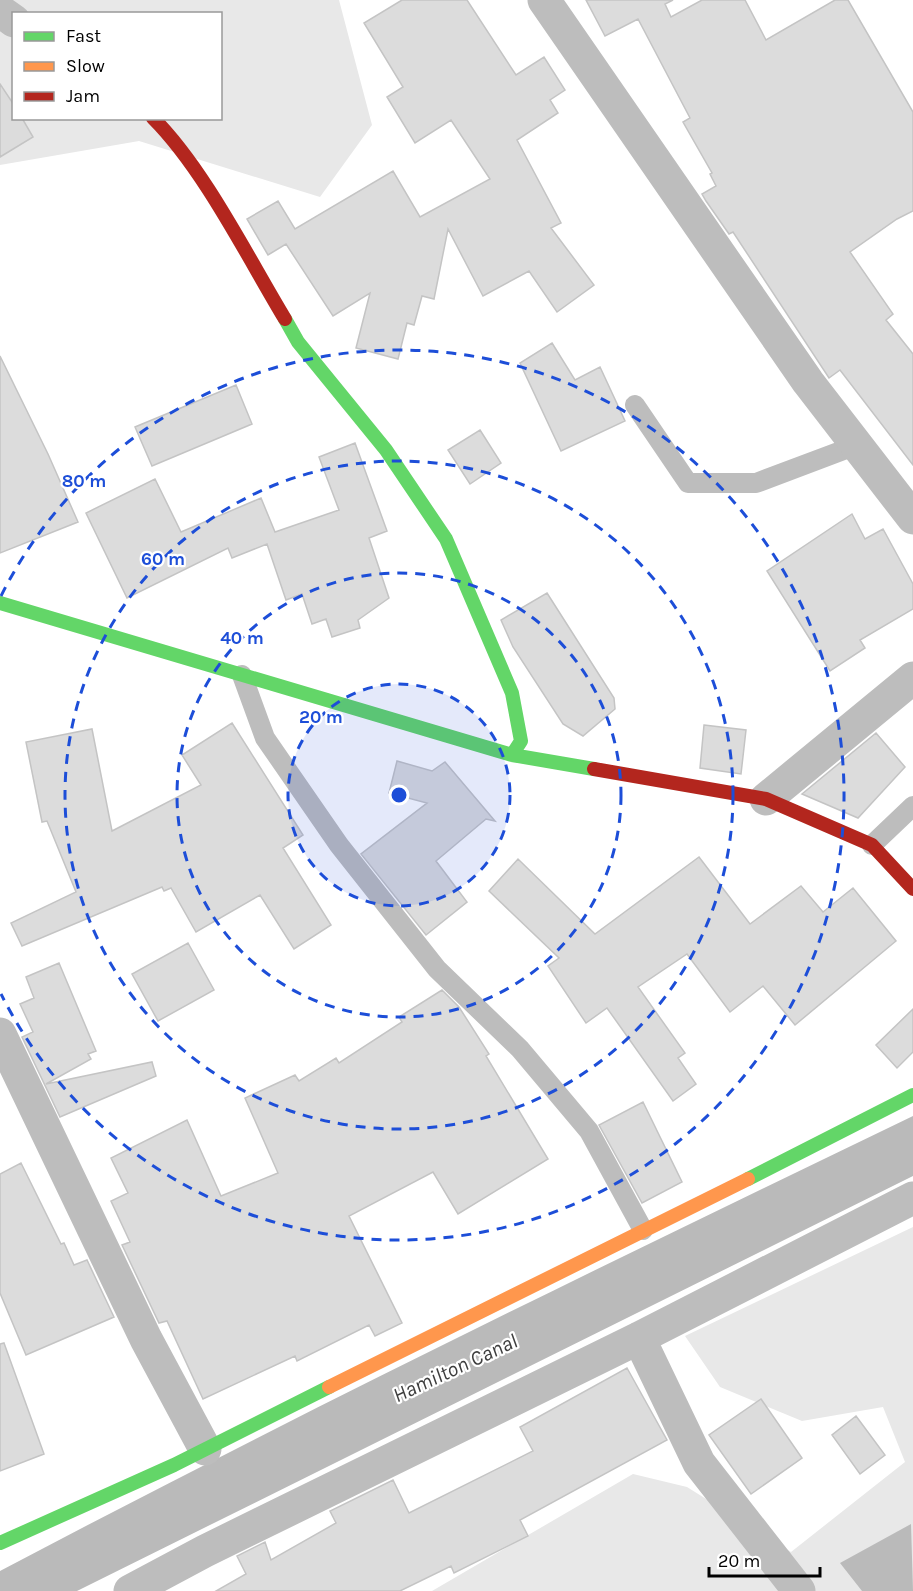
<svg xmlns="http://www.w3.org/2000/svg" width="913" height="1591" viewBox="0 0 913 1591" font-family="Karla,sans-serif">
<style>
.green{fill:#e8e8e8;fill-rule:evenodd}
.water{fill:#bababa}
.building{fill:#dcdcdc;stroke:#c4c4c4;stroke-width:1.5}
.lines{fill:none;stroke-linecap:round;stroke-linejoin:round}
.lane{stroke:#bdbdbd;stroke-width:20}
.street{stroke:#bdbdbd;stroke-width:33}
.fast{stroke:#63d668;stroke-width:14}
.slow{stroke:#ff974d;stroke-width:14}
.jam{stroke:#b3261e;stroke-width:14}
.ring{fill:none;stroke:#1d4ed8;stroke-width:3;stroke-dasharray:10 8}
.labels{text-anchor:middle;stroke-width:4.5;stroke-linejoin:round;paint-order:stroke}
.water-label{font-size:21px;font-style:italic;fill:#3e3e3e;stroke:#fff}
.centre{fill:#1d4ed8;stroke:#fff;stroke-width:3}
.ring-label{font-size:18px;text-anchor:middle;font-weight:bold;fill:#1d4ed8;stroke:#fff;stroke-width:4.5;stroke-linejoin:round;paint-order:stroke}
</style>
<rect width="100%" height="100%" fill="#fff"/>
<!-- green -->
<path class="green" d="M 0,0 L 339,0 L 372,125 L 320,197 L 139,141 L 0,165 ZM 14,14 L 220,14 L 220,118 L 14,118 Z
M 913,1227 L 913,1591 L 432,1591 L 633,1474 L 687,1487 L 791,1552 L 905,1462 L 883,1407 L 802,1421 L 720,1387 L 685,1336 Z"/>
<!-- water -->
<path class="water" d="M 913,1116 L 913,1176 L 77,1591 L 0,1591 L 0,1571 C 301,1412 606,1264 913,1116 Z
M 911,1524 L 913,1591 L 862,1591 L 840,1563 Z"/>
<!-- building -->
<path class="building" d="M 402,0 L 467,0 L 516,75 L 544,57 L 565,90 L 550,100 L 558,113 L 517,140 L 561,223 L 551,228 L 594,285 L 557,312 L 529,271 L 483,296 L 448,229 L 434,299 L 422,296 L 414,325 L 407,323 L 398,359 L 356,348 L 370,293 L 333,316 L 286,244 L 268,255 L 247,219 L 278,201 L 295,229 L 393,171 L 420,217 L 490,179 L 451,120 L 415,143 L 387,97 L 403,87 L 364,23 Z
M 586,0 L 673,0 L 665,4 L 671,17 L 702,0 L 745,0 L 766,40 L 835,0 L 848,0 L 913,112 L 913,211 L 897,219 L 850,252 L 893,314 L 886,320 L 913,354 L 913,465 L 840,370 L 829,378 L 733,232 L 729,234 L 706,201 L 702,194 L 716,186 L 710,174 L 712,173 L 683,122 L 690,118 L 638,19 L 605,36 Z
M 0,84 L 14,105 L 14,118 L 22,118 L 33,137 L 0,157 Z
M 552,343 L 575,380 L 600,367 L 625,421 L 561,451 L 520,363 Z
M 0,356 L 48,454 L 78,522 L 0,553 Z
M 236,385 L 252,424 L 152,466 L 135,427 Z
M 480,430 L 501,463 L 470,484 L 448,450 Z
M 355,443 L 387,531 L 369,538 L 389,598 L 358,620 L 360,628 L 332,637 L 326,619 L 312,624 L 302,594 L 286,600 L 267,544 L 232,558 L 228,548 L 127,598 L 86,513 L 155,479 L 181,532 L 261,498 L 275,532 L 339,510 L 319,457 Z
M 852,514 L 865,539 L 883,529 L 913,584 L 913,609 L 860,640 L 865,648 L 830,671 L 767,571 Z
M 547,593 L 614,698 L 615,709 L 583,736 L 563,724 L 513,647 L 501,620 Z
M 232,723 L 303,835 L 283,848 L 331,925 L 294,949 L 260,895 L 196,932 L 171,888 L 164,891 L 162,887 L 22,946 L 11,923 L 76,892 L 47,821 L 42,822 L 26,742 L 92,729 L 112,831 L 201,785 L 182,755 Z
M 704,725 L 746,730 L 741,774 L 700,768 Z
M 876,733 L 905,767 L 858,818 L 802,794 Z
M 397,761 L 432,771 L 445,762 L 495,821 L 486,819 L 436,861 L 467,902 L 426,935 L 361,854 L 427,803 L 389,793 Z
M 699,857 L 750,924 L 801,886 L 823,912 L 853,888 L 896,941 L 795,1025 L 763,986 L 730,1012 L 687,954 L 638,987 L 685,1053 L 678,1058 L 696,1084 L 673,1101 L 607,1008 L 586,1023 L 548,966 L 559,958 L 489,891 L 518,859 L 595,934 Z
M 188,943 L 214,990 L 158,1021 L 132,974 Z
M 59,963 L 96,1051 L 88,1054 L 91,1059 L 46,1084 L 152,1062 L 156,1076 L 60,1117 L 22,1037 L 33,1032 L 20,1004 L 34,998 L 26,977 Z
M 442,990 L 459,1007 L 489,1054 L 486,1056 L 548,1159 L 458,1214 L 433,1172 L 349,1216 L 402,1323 L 375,1336 L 369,1325 L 297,1361 L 295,1356 L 203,1399 L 167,1321 L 159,1323 L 122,1245 L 130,1242 L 111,1201 L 128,1193 L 111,1158 L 187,1120 L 221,1196 L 278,1173 L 245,1098 L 295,1075 L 299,1081 L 336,1058 L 339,1063 L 402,1022 L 399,1017 Z
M 913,1009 L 913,1052 L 897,1068 L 876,1045 Z
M 643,1102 L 682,1182 L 642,1203 L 599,1125 Z
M 21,1163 L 61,1244 L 64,1243 L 74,1265 L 87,1260 L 114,1317 L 26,1355 L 0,1293 L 0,1174 Z
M 4,1343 L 44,1454 L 0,1471 L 0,1344 Z
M 627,1368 L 667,1440 L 520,1520 L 528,1536 L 454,1573 L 451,1566 L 400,1591 L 216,1591 L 246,1574 L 237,1556 L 265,1542 L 271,1560 L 336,1523 L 330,1511 L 393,1480 L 409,1513 L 533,1451 L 520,1427 Z
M 761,1399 L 802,1458 L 751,1494 L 709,1435 Z
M 856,1416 L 885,1455 L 860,1474 L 832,1435 Z"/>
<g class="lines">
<!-- lane -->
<path class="lane" d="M 635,405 L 688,483 L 756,483 L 857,445
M 242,675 L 265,738 L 339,845 L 437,969 L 520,1049 L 589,1131 L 643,1230
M 872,845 L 913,806"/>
<!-- street -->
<path class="street" d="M 544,0 L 808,382 L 913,518
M 0,11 L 14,21
M 766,799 L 913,678
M 0,1034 L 146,1339 L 205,1449
M 639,1338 L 699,1463 L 799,1591
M 130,1591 L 205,1551 L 639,1338 L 913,1198"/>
<!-- fast -->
<path class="fast" d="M 285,319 L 298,342 L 386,450 L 446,539 L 512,693 L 521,741 L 512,755
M 0,603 L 512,755 L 594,769
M 748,1179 L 913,1095
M 0,1543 L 174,1465 L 329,1387"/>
<!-- slow -->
<path class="slow" d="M 329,1387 L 748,1179"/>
<!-- jam -->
<path class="jam" d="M 153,118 C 204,169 247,256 285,319
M 594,769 L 766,799 L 872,845 L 913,889"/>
</g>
<!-- distance rings -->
<circle cx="399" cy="795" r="111" fill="#1d4ed8" fill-opacity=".12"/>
<g class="ring">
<circle cx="399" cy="795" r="111"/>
<circle cx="399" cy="795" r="222"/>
<circle cx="399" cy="795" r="334"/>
<path d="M1 596A445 445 0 1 1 1 994"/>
</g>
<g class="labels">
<!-- water labels -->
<g class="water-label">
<text transform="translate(455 1368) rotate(-25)" y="7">Hamilton Canal</text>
</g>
</g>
<circle cx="399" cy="795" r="9" class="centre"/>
<g class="ring-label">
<text x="84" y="487">80 m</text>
<text x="163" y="565">60 m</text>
<text x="242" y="644">40 m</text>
<text x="321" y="723">20 m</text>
</g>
<!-- legend -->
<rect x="12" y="12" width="210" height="108" fill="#ffffff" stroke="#999999" stroke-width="1.5"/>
<rect x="24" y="32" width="30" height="9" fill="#63d668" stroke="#999999" stroke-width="1.5"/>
<text x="66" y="42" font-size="18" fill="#000000">Fast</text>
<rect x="24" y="62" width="30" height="9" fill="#ff974d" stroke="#999999" stroke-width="1.5"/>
<text x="66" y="72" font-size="18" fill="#000000">Slow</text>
<rect x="24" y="92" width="30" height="9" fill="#b3261e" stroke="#999999" stroke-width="1.5"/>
<text x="66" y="102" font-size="18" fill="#000000">Jam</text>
<!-- scale -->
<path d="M709 1567v9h111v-9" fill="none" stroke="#000000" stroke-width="3"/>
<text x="718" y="1567" font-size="18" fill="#000000" stroke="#ffffff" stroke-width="4.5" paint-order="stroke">20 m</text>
</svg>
